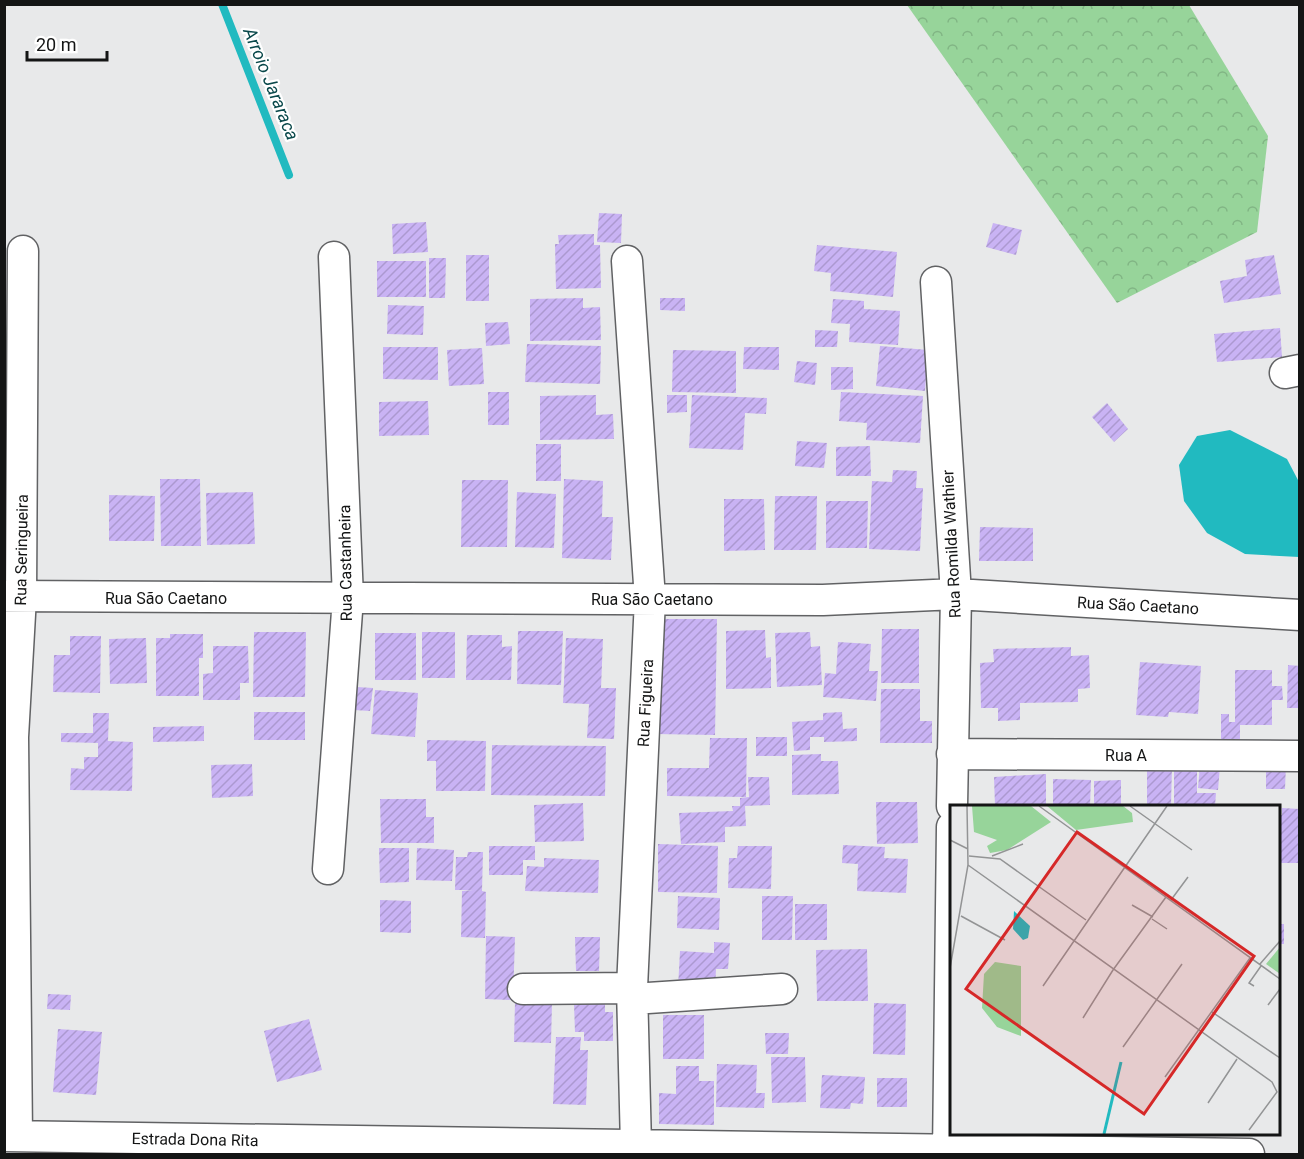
<svg xmlns="http://www.w3.org/2000/svg" width="1304" height="1159" viewBox="0 0 1304 1159" font-family="Roboto,sans-serif">
<style>
.forest{fill:url(#forest-crowns)}
.water{fill:#21bac0}
.lines{fill:none;stroke-linecap:round;stroke-linejoin:round}
.stream{stroke:#21bac0;stroke-width:8}
.building{fill:url(#building-hatch)}
.minor-casing{stroke:#616264;stroke-width:33}
.minor{stroke:#fff;stroke-width:30}
.labels{text-anchor:middle;stroke-width:4.5;stroke-linejoin:round;paint-order:stroke}
.street-label{font-size:16px;fill:#141515;stroke:#fff}
.water-label{font-size:18px;font-style:italic;fill:#09484a;stroke:#fff}
.inset-river{fill:none;stroke:#21bac0;stroke-width:3}
.inset-road{fill:none;stroke:#939495;stroke-width:1.5}
.view{fill:#d62828;fill-opacity:0.15;stroke:#d62828;stroke-width:3}
.inset-edge{fill:none;stroke:#141515;stroke-width:3}
</style>
<defs>
<pattern id="forest-crowns" width="20" height="18" patternUnits="userSpaceOnUse" patternTransform="scale(1.5)"><rect width="20" height="18" fill="#97d49a"/><path d="M2 6a3 3 0 1 1 6 0M12 15a3 3 0 1 1 6 0" fill="none" stroke="#81b584"/></pattern>
<pattern id="building-hatch" width="6" height="6" patternUnits="userSpaceOnUse" patternTransform="scale(1.5)"><rect width="6" height="6" fill="#c9b3f4"/><path d="M-1 1l2-2M0 6l6-6M5 7l2-2" fill="none" stroke="#ac99d0"/></pattern>
</defs>
<rect width="100%" height="100%" fill="#e8e9ea"/>
<!-- forest -->
<path class="forest" d="M 907,5 L 1189,5 L 1268,136 L 1257,232 L 1117,303 Z"/>
<!-- water -->
<path class="water" d="M 1230,430 L 1287,459 L 1299,482 L 1299,557 L 1245,554 L 1207,533 L 1184,501 L 1179,465 L 1197,436 Z"/>
<g class="lines">
<!-- stream -->
<path class="stream" d="M 222,4 L 289,175"/>
</g>
<!-- building -->
<path class="building" d="M 599,213 L 622,214 L 621,243 L 597,242 Z
M 426,222 L 428,252 L 393,254 L 392,224 Z
M 993,223 L 1022,230 L 1016,255 L 986,247 Z
M 594,234 L 594,245 L 600,245 L 601,288 L 556,289 L 555,244 L 559,244 L 558,235 Z
M 817,245 L 897,252 L 893,297 L 830,291 L 831,273 L 814,271 Z
M 466,255 L 489,255 L 489,301 L 466,301 Z
M 1274,255 L 1281,294 L 1224,303 L 1220,281 L 1247,276 L 1245,260 Z
M 429,258 L 446,258 L 445,298 L 429,298 Z
M 377,261 L 426,261 L 426,297 L 377,297 Z
M 583,298 L 583,308 L 600,307 L 601,340 L 530,341 L 530,299 Z
M 660,298 L 685,298 L 685,311 L 660,310 Z
M 833,299 L 864,301 L 864,309 L 900,311 L 898,345 L 849,342 L 850,324 L 831,323 Z
M 388,305 L 424,306 L 423,335 L 387,334 Z
M 508,322 L 510,344 L 486,346 L 485,323 Z
M 1280,328 L 1282,357 L 1217,362 L 1214,334 Z
M 815,330 L 838,331 L 837,347 L 815,347 Z
M 527,344 L 601,346 L 600,384 L 525,382 Z
M 880,346 L 928,350 L 925,391 L 876,386 Z
M 383,347 L 438,347 L 438,380 L 383,379 Z
M 744,347 L 779,347 L 779,370 L 743,369 Z
M 482,348 L 484,384 L 449,386 L 447,350 Z
M 673,350 L 736,351 L 736,393 L 672,392 Z
M 797,361 L 817,363 L 815,385 L 794,382 Z
M 831,367 L 853,367 L 853,389 L 831,390 Z
M 488,392 L 509,392 L 509,425 L 488,425 Z
M 841,392 L 923,396 L 920,443 L 866,440 L 867,423 L 839,421 Z
M 596,395 L 596,415 L 613,414 L 614,439 L 540,440 L 540,396 Z
M 667,395 L 687,395 L 687,412 L 667,413 Z
M 692,395 L 767,398 L 766,414 L 745,413 L 743,450 L 689,448 Z
M 428,401 L 429,435 L 379,436 L 379,402 Z
M 1107,403 L 1128,429 L 1114,442 L 1092,417 Z
M 797,441 L 827,443 L 824,468 L 795,466 Z
M 536,444 L 561,444 L 561,481 L 536,481 Z
M 870,446 L 871,476 L 836,476 L 836,447 Z
M 893,470 L 917,471 L 916,488 L 923,488 L 920,551 L 869,549 L 872,481 L 892,482 Z
M 160,479 L 200,479 L 201,546 L 161,546 Z
M 564,479 L 603,481 L 602,517 L 613,517 L 611,560 L 562,558 Z
M 462,480 L 508,480 L 507,547 L 461,547 Z
M 253,492 L 255,544 L 207,545 L 206,493 Z
M 517,492 L 556,494 L 554,548 L 515,547 Z
M 109,495 L 155,496 L 154,541 L 109,541 Z
M 775,496 L 817,496 L 816,550 L 774,550 Z
M 724,499 L 764,499 L 765,550 L 724,551 Z
M 826,501 L 868,501 L 867,548 L 826,548 Z
M 980,527 L 1033,528 L 1033,561 L 979,561 Z
M 657,619 L 717,619 L 715,735 L 654,734 Z
M 882,629 L 919,629 L 919,683 L 881,683 Z
M 765,630 L 766,658 L 771,657 L 771,688 L 726,689 L 726,631 Z
M 518,631 L 563,631 L 561,685 L 517,684 Z
M 254,632 L 306,632 L 305,697 L 253,697 Z
M 422,632 L 455,632 L 455,678 L 422,678 Z
M 810,632 L 811,647 L 820,646 L 822,685 L 777,687 L 775,633 Z
M 375,633 L 416,633 L 416,680 L 375,680 Z
M 170,634 L 203,634 L 203,658 L 199,658 L 199,696 L 156,696 L 156,638 L 170,638 Z
M 467,635 L 502,635 L 502,647 L 512,646 L 511,680 L 466,680 Z
M 70,636 L 101,636 L 100,693 L 53,692 L 54,655 L 70,655 Z
M 146,638 L 147,683 L 110,684 L 109,639 Z
M 566,638 L 603,639 L 601,688 L 616,688 L 614,739 L 587,738 L 589,704 L 563,703 Z
M 838,642 L 871,644 L 869,671 L 878,671 L 876,701 L 823,697 L 825,673 L 836,674 Z
M 213,646 L 248,646 L 249,683 L 240,683 L 240,700 L 203,700 L 203,674 L 213,673 Z
M 1071,647 L 1071,656 L 1089,655 L 1090,688 L 1078,689 L 1078,702 L 1020,703 L 1020,720 L 998,721 L 998,708 L 981,708 L 980,663 L 994,662 L 993,649 Z
M 1140,662 L 1201,666 L 1198,714 L 1169,712 L 1168,717 L 1136,715 Z
M 1288,665 L 1300,666 L 1300,708 L 1287,708 Z
M 1235,670 L 1272,670 L 1272,686 L 1282,686 L 1283,700 L 1272,700 L 1272,725 L 1240,725 L 1240,739 L 1221,739 L 1221,714 L 1229,714 L 1229,722 L 1235,722 Z
M 357,687 L 373,688 L 370,711 L 354,710 Z
M 881,689 L 920,689 L 920,721 L 932,721 L 932,743 L 880,743 Z
M 375,690 L 418,693 L 415,737 L 371,734 Z
M 254,712 L 305,712 L 305,740 L 254,740 Z
M 842,712 L 843,729 L 857,728 L 857,741 L 824,742 L 824,737 L 810,737 L 810,750 L 794,751 L 792,722 L 823,720 L 823,713 Z
M 93,713 L 109,713 L 108,741 L 133,742 L 132,791 L 70,790 L 71,768 L 84,769 L 84,757 L 98,757 L 98,743 L 61,742 L 61,733 L 93,733 Z
M 204,726 L 204,741 L 153,742 L 153,727 Z
M 756,737 L 787,737 L 787,756 L 756,756 Z
M 710,738 L 747,738 L 746,797 L 667,796 L 667,768 L 709,768 Z
M 427,740 L 486,741 L 485,791 L 436,791 L 436,761 L 427,761 Z
M 492,745 L 606,746 L 605,796 L 491,795 Z
M 821,754 L 821,761 L 838,761 L 839,794 L 792,795 L 792,755 Z
M 252,764 L 253,796 L 212,798 L 211,765 Z
M 1266,764 L 1286,764 L 1285,789 L 1266,789 Z
M 1147,765 L 1172,765 L 1171,806 L 1147,806 Z
M 1200,765 L 1220,766 L 1218,790 L 1198,788 Z
M 1174,767 L 1197,768 L 1197,793 L 1216,793 L 1215,806 L 1174,806 Z
M 1046,774 L 1046,805 L 995,806 L 994,777 Z
M 748,777 L 769,777 L 770,805 L 745,806 L 746,826 L 725,827 L 725,842 L 681,844 L 679,813 L 733,811 L 732,806 L 740,806 L 740,798 L 749,797 Z
M 1053,779 L 1091,780 L 1090,806 L 1053,806 Z
M 1121,780 L 1121,806 L 1094,806 L 1094,781 Z
M 380,799 L 426,799 L 426,817 L 434,817 L 434,843 L 381,843 Z
M 876,802 L 917,802 L 918,843 L 877,844 Z
M 583,803 L 584,841 L 535,842 L 534,805 Z
M 1282,808 L 1300,809 L 1300,863 L 1278,863 L 1278,815 L 1282,815 Z
M 658,844 L 718,846 L 717,893 L 658,892 Z
M 843,845 L 885,847 L 884,858 L 908,859 L 906,893 L 857,891 L 858,864 L 842,863 Z
M 489,846 L 535,846 L 535,860 L 523,860 L 523,875 L 489,875 Z
M 738,846 L 772,846 L 771,889 L 728,888 L 729,858 L 737,858 Z
M 379,848 L 409,848 L 409,882 L 380,883 Z
M 417,848 L 454,850 L 452,881 L 416,880 Z
M 468,852 L 483,852 L 482,891 L 486,892 L 485,938 L 461,937 L 462,891 L 473,890 L 455,890 L 456,857 L 467,857 Z
M 544,858 L 599,860 L 598,893 L 525,891 L 527,866 L 544,867 Z
M 678,896 L 720,898 L 719,930 L 677,928 Z
M 762,896 L 793,896 L 792,940 L 762,940 Z
M 380,900 L 411,901 L 411,933 L 380,932 Z
M 795,904 L 827,904 L 827,940 L 795,940 Z
M 1278,924 L 1284,924 L 1284,944 L 1278,944 Z
M 486,936 L 515,937 L 513,1000 L 485,999 Z
M 575,937 L 600,937 L 599,971 L 576,971 Z
M 714,942 L 730,943 L 728,969 L 716,969 L 715,990 L 678,988 L 680,951 L 714,953 Z
M 867,949 L 868,1001 L 817,1001 L 816,950 Z
M 48,994 L 71,995 L 70,1010 L 47,1009 Z
M 515,1002 L 552,1003 L 551,1043 L 514,1042 Z
M 874,1003 L 906,1004 L 905,1055 L 873,1054 Z
M 574,1004 L 605,1004 L 605,1012 L 613,1012 L 613,1041 L 584,1041 L 584,1032 L 575,1032 Z
M 663,1015 L 704,1015 L 704,1059 L 663,1059 Z
M 309,1019 L 322,1070 L 277,1082 L 264,1031 Z
M 58,1029 L 102,1032 L 96,1095 L 53,1092 Z
M 765,1033 L 789,1033 L 788,1054 L 766,1054 Z
M 556,1037 L 581,1037 L 580,1050 L 588,1050 L 586,1105 L 553,1104 Z
M 771,1057 L 805,1057 L 806,1102 L 772,1103 Z
M 717,1064 L 757,1065 L 756,1093 L 765,1093 L 764,1108 L 716,1107 Z
M 676,1066 L 699,1066 L 699,1081 L 714,1081 L 714,1125 L 659,1124 L 659,1093 L 676,1094 Z
M 822,1075 L 865,1077 L 863,1104 L 851,1103 L 850,1109 L 820,1108 Z
M 877,1078 L 907,1078 L 907,1107 L 877,1107 Z"/>
<g class="lines">
<!-- minor casing -->
<g class="minor-casing">
<path id="minor" d="M 627,261 L 650,599 L 632,988 L 636,1146
M 936,282 L 956,594 L 952,806
M 1285,373 L 1300,370
M 4,596 L 823,600 L 956,594 L 1300,615
M 952,754 L 1300,756
M 328,869 L 348,598 L 334,257
M 523,989 L 632,988
M 633,999 L 782,989
M 4,1136 L 1249,1154
M 17,1136 L 13,737 L 21,597 L 23,251
M 948,1154 L 952,827"/>
</g>
<!-- minor -->
<use href="#minor" class="minor"/>
</g>
<g class="labels">
<!-- street labels -->
<g class="street-label">
<text transform="translate(951 544) rotate(-93)" y="6">Rua Romilda Wathier</text>
<text transform="translate(21 550) rotate(-89)" y="6">Rua Seringueira</text>
<text transform="translate(345 563) rotate(-91)" y="6">Rua Castanheira</text>
<text x="166" y="604">Rua São Caetano</text>
<text x="652" y="605">Rua São Caetano</text>
<text transform="translate(1138 605) rotate(3)" y="6">Rua São Caetano</text>
<text transform="translate(645 703) rotate(-87)" y="6">Rua Figueira</text>
<text x="1126" y="761">Rua A</text>
<text transform="translate(195 1139) rotate(1)" y="6">Estrada Dona Rita</text>
</g>
<!-- water labels -->
<g class="water-label">
<text transform="translate(271 84) rotate(68)" y="6">Arroio Jararaca</text>
</g>
</g>
<!-- overview -->
<g transform="translate(950 805)">
<rect width="330" height="330" fill="#e8e9ea"/>
<path d="M 22,1 L 81,1 L 101,17 L 57,45 L 40,48 L 37,41 L 47,35 L 24,27 ZM 97,1 L 173,1 L 182,8 L 183,17 L 126,25 ZM 330,142 L 330,169 L 316,159 ZM 45,157 L 71,161 L 71,231 L 47,222 L 32,203 L 34,169 Z" fill="#97d49a"/>
<path d="M 64,106 L 80,121 L 78,133 L 73,135 L 63,124 Z" fill="#21bac0"/>
<path class="inset-river" d="M 154,329 L 171,257"/>
<path class="inset-road" d="M 89,1 L 330,174M 180,1 L 242,45M 0,35 L 18,44M 19,51 L 50,54 L 136,115M 42,51 L 73,39M 18,60 L 322,277 L 327,287 L 299,325M 221,95 L 238,72M 182,100 L 203,112M 11,111 L 55,135M 202,114 L 217,124M 310,159 L 330,136M 0,163 L 18,60 L 17,1M 93,181 L 217,1M 304,181 L 299,178 L 311,161M 318,200 L 330,184M 262,207 L 330,253M 133,213 L 163,165 L 216,92M 173,242 L 232,159M 215,272 L 300,153M 258,298 L 287,254"/>
<path class="view" d="M 127,27 L 304,151 L 194,309 L 16,184 Z"/>
<rect width="330" height="330" class="inset-edge"/>
</g>
<!-- border -->
<rect width="1304" height="1159" fill="none" stroke="#141515" stroke-width="12"/>
<!-- scale -->
<path d="M27 51v9h80v-9" fill="none" stroke="#141515" stroke-width="3"/>
<text x="36" y="51" font-size="18" fill="#141515" stroke="#ffffff" stroke-width="4.5" paint-order="stroke">20 m</text>
</svg>
